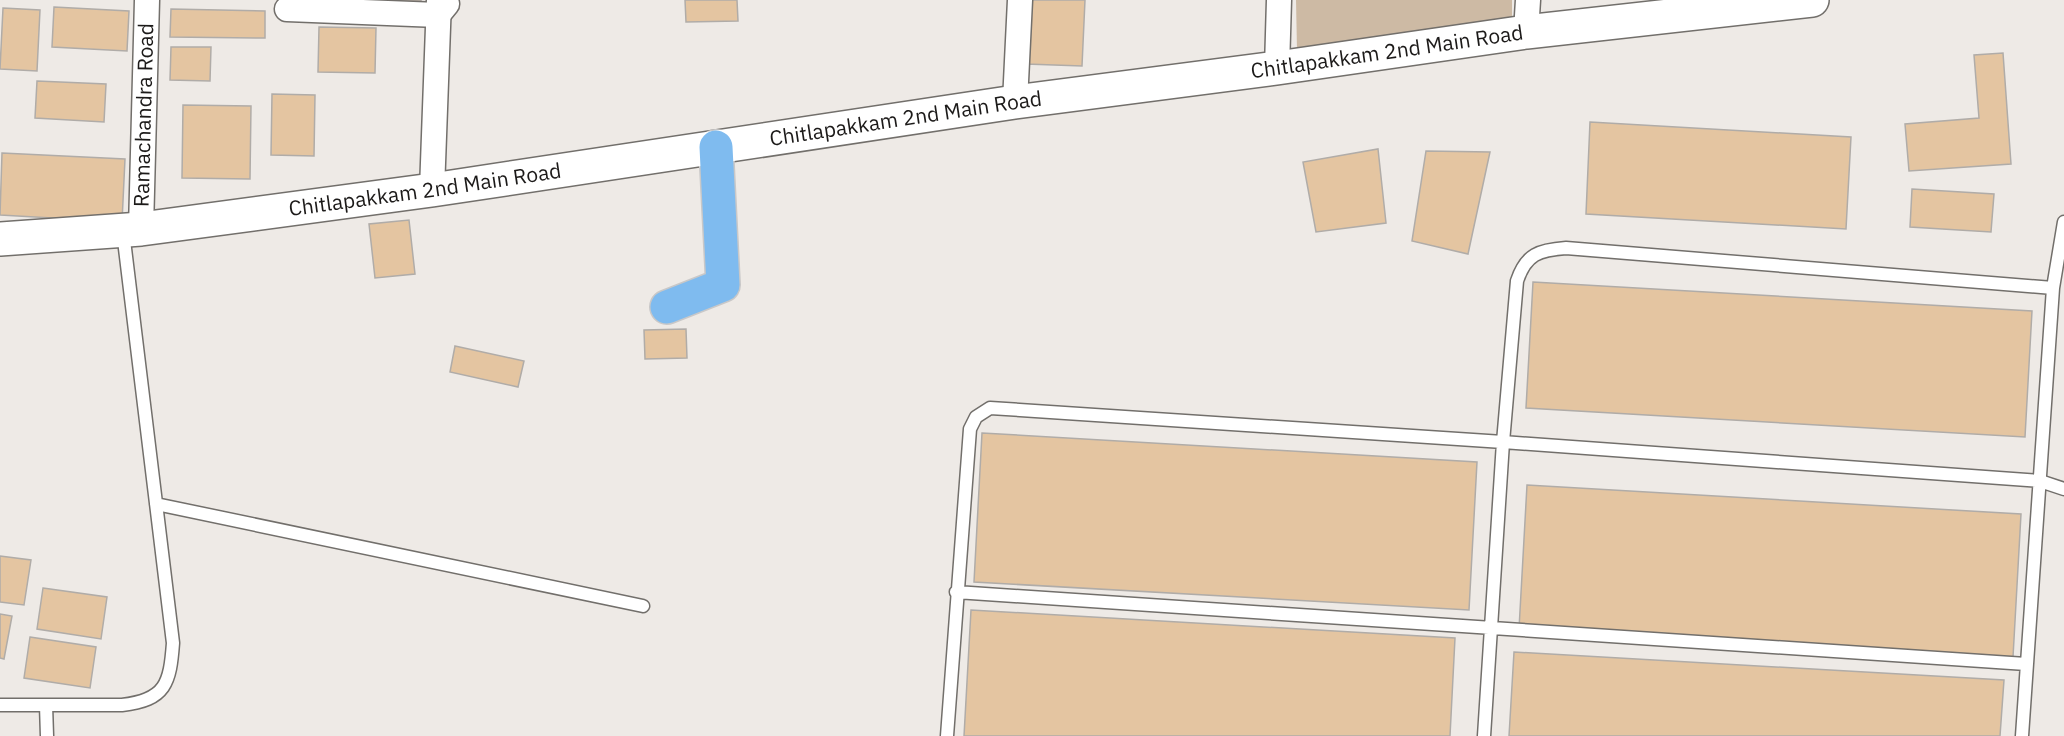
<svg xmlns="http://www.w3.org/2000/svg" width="2064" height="736" viewBox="0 0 2064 736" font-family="'IBM Plex Sans',sans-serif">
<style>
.green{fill:#cdbaa4}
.building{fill:#e4c5a1;stroke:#b0aca8;stroke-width:1.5}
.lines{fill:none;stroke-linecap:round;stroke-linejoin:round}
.lane-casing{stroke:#726f6b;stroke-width:15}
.street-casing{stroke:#726f6b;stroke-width:27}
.secondary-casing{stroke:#726f6b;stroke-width:36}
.highway-casing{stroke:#c9c8c8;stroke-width:36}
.lane{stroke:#fff;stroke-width:12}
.street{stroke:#fff;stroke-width:24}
.secondary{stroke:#fff;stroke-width:33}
.highway{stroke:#7fbbef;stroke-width:33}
.labels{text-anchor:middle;stroke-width:5;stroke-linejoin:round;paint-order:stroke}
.street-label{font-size:21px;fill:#1c1a19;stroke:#eeeae6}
</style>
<rect width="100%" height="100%" fill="#eeeae6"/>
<!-- green -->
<path class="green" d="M 1296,0 L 1512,0 L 1512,25 L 1297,50 Z"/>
<!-- building -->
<path class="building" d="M 358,0 L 421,0 L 421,7 Z
M 685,0 L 737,0 L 738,21 L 686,22 Z
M 1028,0 L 1085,0 L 1082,66 L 1026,64 Z
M 54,7 L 129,11 L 127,51 L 52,47 Z
M 3,8 L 40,10 L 37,71 L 0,69 Z
M 171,9 L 265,11 L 265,38 L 170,37 Z
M 319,27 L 376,28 L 375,73 L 318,72 Z
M 171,47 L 211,47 L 210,81 L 170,80 Z
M 2003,53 L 2011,164 L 1909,171 L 1905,124 L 1979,118 L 1974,55 Z
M 37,81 L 106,84 L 104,122 L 35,118 Z
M 272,94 L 315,95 L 314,156 L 271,155 Z
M 183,105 L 251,106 L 250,179 L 182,178 Z
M 1590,122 L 1851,137 L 1846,229 L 1586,214 Z
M 1378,149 L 1386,223 L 1316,232 L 1303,162 Z
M 1426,151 L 1490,152 L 1468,254 L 1412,241 Z
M 2,153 L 125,159 L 122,222 L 0,215 Z
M 1912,189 L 1994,194 L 1991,232 L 1910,227 Z
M 409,220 L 415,274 L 375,278 L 369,224 Z
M 1533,282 L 2032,311 L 2025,437 L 1526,408 Z
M 686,329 L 687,358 L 645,359 L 644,330 Z
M 455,346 L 524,361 L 518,387 L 450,372 Z
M 982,433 L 1477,462 L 1469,610 L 974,582 Z
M 1527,485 L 2021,514 L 2013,657 L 1519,629 Z
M 0,556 L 31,560 L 24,605 L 0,602 Z
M 43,588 L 107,597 L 101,639 L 37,629 Z
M 971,610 L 1455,638 L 1450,736 L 964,736 Z
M 0,614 L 12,616 L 4,659 L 0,658 Z
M 30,637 L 96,647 L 90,688 L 24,678 Z
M 1514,652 L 2004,680 L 2000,736 L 1509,736 Z"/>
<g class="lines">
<!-- lane casing -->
<g class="lane-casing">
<path id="lane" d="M 156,504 L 643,606
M 956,592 L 2026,664
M 0,705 L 122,705 C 166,700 170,683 173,643 L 123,232
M 46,705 L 47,736
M 947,736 L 970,429 L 976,417 L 990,408 L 1503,442 L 2040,481 L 2064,489
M 1484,736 L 1503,442 L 1517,281 C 1526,254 1539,250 1566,248 L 2053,288 L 2064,222
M 2022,736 L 2053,288"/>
</g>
<!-- street casing -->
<g class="street-casing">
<g id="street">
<path d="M 287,9 L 438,15 L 447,4"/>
<path d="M 1526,32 L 1528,0"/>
<path d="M 1277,68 L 1279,0"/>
<path d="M 1015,102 L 1020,0"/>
<path d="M 432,190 L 439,0"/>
<path id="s1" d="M 141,229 L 147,0"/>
</g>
</g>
<!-- secondary casing -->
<g class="secondary-casing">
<g id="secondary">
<path id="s2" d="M 0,239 L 141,229 L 432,190 L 1015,102 L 1277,68 L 1526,32 L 1812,0"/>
</g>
</g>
<!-- highway casing -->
<g class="highway-casing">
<path id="highway" d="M 667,307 L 723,285 L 716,147"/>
</g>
<!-- lane -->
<use href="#lane" class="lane"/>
<!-- street -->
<use href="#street" class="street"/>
<!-- secondary -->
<use href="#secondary" class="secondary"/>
<!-- highway -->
<use href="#highway" class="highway"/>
</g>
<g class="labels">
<!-- street labels -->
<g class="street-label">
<text dy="7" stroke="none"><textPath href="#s2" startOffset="1400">Chitlapakkam 2nd Main Road</textPath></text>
<text dy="7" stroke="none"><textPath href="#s1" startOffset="114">Ramachandra Road</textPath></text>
<text dy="7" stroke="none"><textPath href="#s2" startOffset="914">Chitlapakkam 2nd Main Road</textPath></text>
<text dy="7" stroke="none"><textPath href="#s2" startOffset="428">Chitlapakkam 2nd Main Road</textPath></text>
</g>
</g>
</svg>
